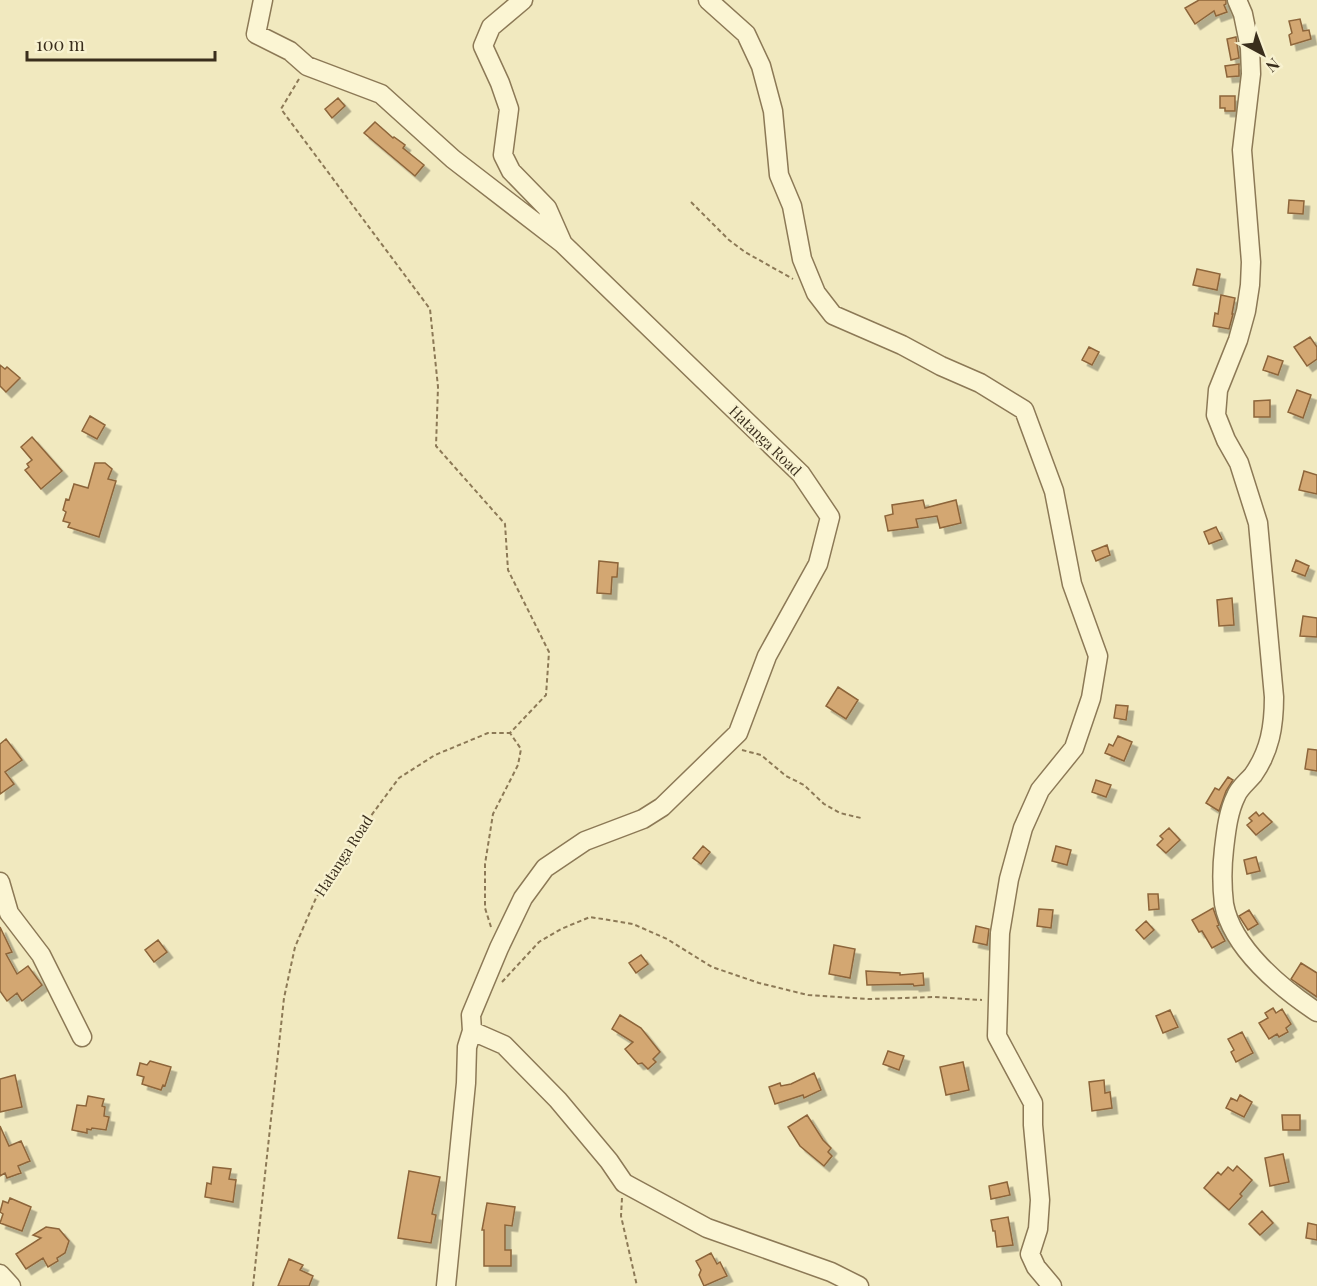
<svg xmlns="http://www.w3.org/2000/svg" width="1317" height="1286" viewBox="0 0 1317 1286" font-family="'Playfair Display',serif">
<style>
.building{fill:#d3a772;stroke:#8d653a;stroke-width:1.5;filter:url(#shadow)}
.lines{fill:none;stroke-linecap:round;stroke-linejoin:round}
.minor-casing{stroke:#8c7956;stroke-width:21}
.path{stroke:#8c7956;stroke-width:2;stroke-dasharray:4.5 3;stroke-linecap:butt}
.minor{stroke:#fbf5d3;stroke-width:18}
.labels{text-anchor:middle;stroke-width:4.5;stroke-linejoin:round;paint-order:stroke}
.street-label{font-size:15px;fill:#3a2e1c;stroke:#f8f2d0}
</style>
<defs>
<filter id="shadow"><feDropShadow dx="5.5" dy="5.5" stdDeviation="0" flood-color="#0004"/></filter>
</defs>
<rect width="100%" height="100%" fill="#f1e9bf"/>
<!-- building -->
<path class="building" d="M 1199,0 L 1226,0 L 1226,4 L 1224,5 L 1227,12 L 1216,16 L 1214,11 L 1195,24 L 1185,8 Z
M 1300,19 L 1303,31 L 1309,30 L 1311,39 L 1291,45 L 1289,35 L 1292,33 L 1289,21 Z
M 1236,37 L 1239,58 L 1231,60 L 1227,39 Z
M 1239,64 L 1239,76 L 1227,77 L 1225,66 Z
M 1220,96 L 1235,96 L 1235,111 L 1225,111 L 1225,108 L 1220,108 Z
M 338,98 L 345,106 L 332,118 L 325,109 Z
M 375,122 L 393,138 L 394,137 L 405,145 L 403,148 L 424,165 L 415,176 L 364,133 Z
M 1289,200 L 1304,201 L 1303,214 L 1288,213 Z
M 1197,269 L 1220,274 L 1217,290 L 1193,285 Z
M 1221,295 L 1235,298 L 1232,314 L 1233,314 L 1229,329 L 1213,326 L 1215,313 L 1218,314 Z
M 1310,337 L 1317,347 L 1317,359 L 1307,366 L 1294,347 Z
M 1089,347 L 1099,352 L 1092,365 L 1082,360 Z
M 1268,356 L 1283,361 L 1278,375 L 1263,370 Z
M 0,365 L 5,369 L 7,367 L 20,378 L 6,392 L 0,386 Z
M 1297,390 L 1311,395 L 1303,418 L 1288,412 Z
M 1270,400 L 1270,417 L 1254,417 L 1254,401 Z
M 90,416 L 105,425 L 97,439 L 82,431 Z
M 32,437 L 62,471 L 41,489 L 25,470 L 29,467 L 27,464 L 32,460 L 21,447 Z
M 95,463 L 105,463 L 112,469 L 108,479 L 116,481 L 99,537 L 68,527 L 70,523 L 63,521 L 66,512 L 63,510 L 66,499 L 69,500 L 74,484 L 88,488 Z
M 1304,471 L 1317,475 L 1317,494 L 1299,490 Z
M 923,500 L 925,508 L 956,500 L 961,523 L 940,528 L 937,516 L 916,519 L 918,527 L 888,531 L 885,516 L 893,514 L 892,505 Z
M 1216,527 L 1222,539 L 1209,544 L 1204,532 Z
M 1107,545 L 1110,555 L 1096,561 L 1092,551 Z
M 1296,560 L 1309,566 L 1305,576 L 1292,571 Z
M 599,561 L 618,563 L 617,577 L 612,577 L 611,594 L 597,593 Z
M 1232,598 L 1234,625 L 1219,626 L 1217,600 Z
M 1303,616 L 1317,618 L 1317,637 L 1300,636 Z
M 838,687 L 858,700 L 846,719 L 826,706 Z
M 1116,705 L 1128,706 L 1126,720 L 1114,718 Z
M 1118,736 L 1132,742 L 1124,761 L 1105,753 L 1109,744 L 1113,746 Z
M 6,739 L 22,760 L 5,772 L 14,784 L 0,794 L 0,744 Z
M 1308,749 L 1317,750 L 1317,771 L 1305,769 Z
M 1228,777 L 1233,780 L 1226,791 L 1219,811 L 1206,803 L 1215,788 L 1219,790 Z
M 1096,780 L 1111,785 L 1106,797 L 1092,792 Z
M 1256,812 L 1259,816 L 1263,813 L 1272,822 L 1256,835 L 1247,825 L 1252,821 L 1249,818 Z
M 1169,828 L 1180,840 L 1166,853 L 1157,845 L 1163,839 L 1160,836 Z
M 703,846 L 710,852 L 701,864 L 693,858 Z
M 1056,846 L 1071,850 L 1067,865 L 1052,861 Z
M 1256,857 L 1260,871 L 1247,874 L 1244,860 Z
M 1148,894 L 1158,894 L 1159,909 L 1149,910 Z
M 1213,908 L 1219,925 L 1217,926 L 1225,941 L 1212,948 L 1202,931 L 1199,932 L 1192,920 Z
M 1039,909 L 1053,910 L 1051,928 L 1037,926 Z
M 1249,910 L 1258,924 L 1248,930 L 1239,916 Z
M 1146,921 L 1154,930 L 1144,939 L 1136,930 Z
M 976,926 L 989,929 L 987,945 L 973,942 Z
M 0,927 L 12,952 L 6,954 L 17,974 L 28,966 L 42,985 L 22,1001 L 17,993 L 7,1001 L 0,991 Z
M 158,940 L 167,952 L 154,962 L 145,950 Z
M 834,945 L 855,949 L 850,978 L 829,974 Z
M 641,955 L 648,964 L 636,973 L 629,963 Z
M 1301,963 L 1317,973 L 1317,997 L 1291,979 Z
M 866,971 L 900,973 L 900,975 L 923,973 L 924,985 L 914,986 L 913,984 L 867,985 Z
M 1273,1008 L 1276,1013 L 1282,1009 L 1291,1024 L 1286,1028 L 1288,1032 L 1279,1037 L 1277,1034 L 1269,1039 L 1259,1023 L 1268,1018 L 1265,1013 Z
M 1170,1010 L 1178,1027 L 1163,1033 L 1156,1016 Z
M 620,1015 L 641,1028 L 660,1052 L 653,1059 L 656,1062 L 648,1069 L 642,1063 L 638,1064 L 625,1049 L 633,1042 L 612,1029 Z
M 1242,1032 L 1253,1053 L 1236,1062 L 1231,1052 L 1234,1050 L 1228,1039 Z
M 888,1051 L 904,1056 L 899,1070 L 883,1064 Z
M 150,1061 L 171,1067 L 165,1086 L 163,1085 L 161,1090 L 142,1084 L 144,1077 L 137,1075 L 140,1063 L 147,1065 Z
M 963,1062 L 969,1090 L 946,1095 L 940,1067 Z
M 814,1073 L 821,1090 L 804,1098 L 803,1095 L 775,1104 L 769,1087 L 780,1083 L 781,1086 L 791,1084 Z
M 15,1075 L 22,1107 L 0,1112 L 0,1079 Z
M 1104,1080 L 1105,1093 L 1110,1092 L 1112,1108 L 1092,1111 L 1089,1082 Z
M 1240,1095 L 1252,1102 L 1244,1117 L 1226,1108 L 1231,1098 L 1237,1101 Z
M 88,1096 L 104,1099 L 102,1106 L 105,1107 L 104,1116 L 109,1117 L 106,1130 L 92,1128 L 91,1130 L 87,1129 L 87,1133 L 72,1130 L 77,1105 L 86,1106 Z
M 807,1115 L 823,1140 L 831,1148 L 828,1152 L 832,1156 L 824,1166 L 800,1146 L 788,1127 Z
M 1282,1115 L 1300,1115 L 1300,1130 L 1283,1130 Z
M 0,1126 L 9,1146 L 21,1141 L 30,1161 L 18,1166 L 21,1173 L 7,1178 L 5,1173 L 0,1176 Z
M 1283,1154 L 1289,1182 L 1270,1186 L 1265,1158 Z
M 1237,1166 L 1252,1180 L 1240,1194 L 1242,1196 L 1229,1210 L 1204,1188 L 1218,1172 L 1221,1175 L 1228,1167 L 1233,1171 Z
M 213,1167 L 231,1169 L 229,1179 L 236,1180 L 233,1202 L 205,1197 L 207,1183 L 211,1184 Z
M 409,1171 L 440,1177 L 432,1214 L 436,1215 L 431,1243 L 398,1238 Z
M 1007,1182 L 1010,1195 L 991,1199 L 989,1186 Z
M 10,1198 L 31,1207 L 22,1231 L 0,1223 L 3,1214 L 0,1212 L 3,1201 L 8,1203 Z
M 487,1203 L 515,1207 L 512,1226 L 505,1225 L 505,1250 L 511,1250 L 511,1266 L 484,1266 L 484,1230 L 482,1230 Z
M 1262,1211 L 1273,1223 L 1260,1235 L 1249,1224 Z
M 1008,1217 L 1013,1245 L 997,1247 L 995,1231 L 993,1231 L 991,1220 Z
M 1308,1223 L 1317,1225 L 1317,1240 L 1306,1238 Z
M 46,1227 L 59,1229 L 69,1241 L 65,1253 L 57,1258 L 58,1261 L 48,1267 L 43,1258 L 26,1269 L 16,1254 L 41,1238 L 33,1235 Z
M 711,1253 L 717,1264 L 720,1262 L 727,1276 L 704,1286 L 699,1275 L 701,1270 L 696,1261 Z
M 289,1259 L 303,1265 L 300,1270 L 313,1276 L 309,1286 L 278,1286 Z"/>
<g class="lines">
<!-- minor casing -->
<g class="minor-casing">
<path id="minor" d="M 263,0 L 256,34 L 290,51 L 307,66 L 381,94 L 453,159 L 562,243 L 801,474 L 830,517 L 818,564 L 767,656 L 738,733 L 662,807 L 643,819 L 585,841 L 545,868 L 523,898 L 499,948 L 471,1015 L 472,1031 L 467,1047 L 466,1083 L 446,1286
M 523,0 L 491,27 L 483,46 L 500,83 L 509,109 L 503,155 L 511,171 L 547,208 L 562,242
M 708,0 L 746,34 L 761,66 L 773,111 L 779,175 L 792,206 L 802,259 L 816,293 L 833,315 L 902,345 L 941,366 L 980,383 L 1024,410 L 1054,491 L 1072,584 L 1098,656 L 1091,698 L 1074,748 L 1040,790 L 1023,828 L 1009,879 L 1000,933 L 997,1036 L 1033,1103 L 1033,1125 L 1040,1200 L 1038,1229 L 1030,1254 L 1036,1267 L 1052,1286
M 1237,0 L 1243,14 L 1250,48 L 1251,74 L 1242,150 L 1251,262 L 1250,285 L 1246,311 L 1238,340 L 1218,390 L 1216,415 L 1226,440 L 1239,463 L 1258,523 L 1274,697 C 1274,726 1270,751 1253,775 C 1247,782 1239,788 1236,796 C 1228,812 1226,832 1224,849 C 1222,866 1222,887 1224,904 C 1232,948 1282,989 1317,1012
M 0,882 L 9,913 L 41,955 L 82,1037
M 472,1031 L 504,1045 L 558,1100 L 609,1161 L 624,1183 L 707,1228 L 831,1272 L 859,1286
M 0,1274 L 11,1286"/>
</g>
<!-- path -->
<path class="path" d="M 299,79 L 281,109 L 430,309 L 438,387 L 436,446 L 505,524 L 508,570 L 549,652 L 546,695 L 510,733
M 691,202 L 729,240 L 745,252 L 793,279
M 742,750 L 761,755 L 786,776 L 804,785 L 824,804 L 840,813 L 861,818
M 491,927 L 485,908 L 485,864 L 493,814 L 518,765 L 521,749 L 510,733
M 502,982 L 539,942 L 561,929 L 590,917 L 633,924 L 667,939 L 712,967 L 759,983 L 808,995 L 869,999 L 935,997 L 982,1000
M 622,1198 L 621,1216 L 637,1286
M 253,1286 L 284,998 L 295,947 L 316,898 L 353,840 L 399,778 L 435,755 L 488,733 L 510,733"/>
<!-- minor -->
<use href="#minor" class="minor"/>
</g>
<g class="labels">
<!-- street labels -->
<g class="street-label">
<text transform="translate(765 441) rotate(44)" y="5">Hatanga Road</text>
<text transform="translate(344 856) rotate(-57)" y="5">Hatanga Road</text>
</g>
</g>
<!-- north arrow -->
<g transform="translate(1263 54) rotate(139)" stroke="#f8f2d0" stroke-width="4.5" paint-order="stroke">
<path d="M0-4.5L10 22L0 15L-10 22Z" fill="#3a2e1c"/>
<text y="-9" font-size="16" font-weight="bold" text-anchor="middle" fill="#3a2e1c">N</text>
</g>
<!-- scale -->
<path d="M27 51v9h188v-9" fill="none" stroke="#3a2e1c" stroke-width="3"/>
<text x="36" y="51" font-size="18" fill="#3a2e1c" stroke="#f8f2d0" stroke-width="4.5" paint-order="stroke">100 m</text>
</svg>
